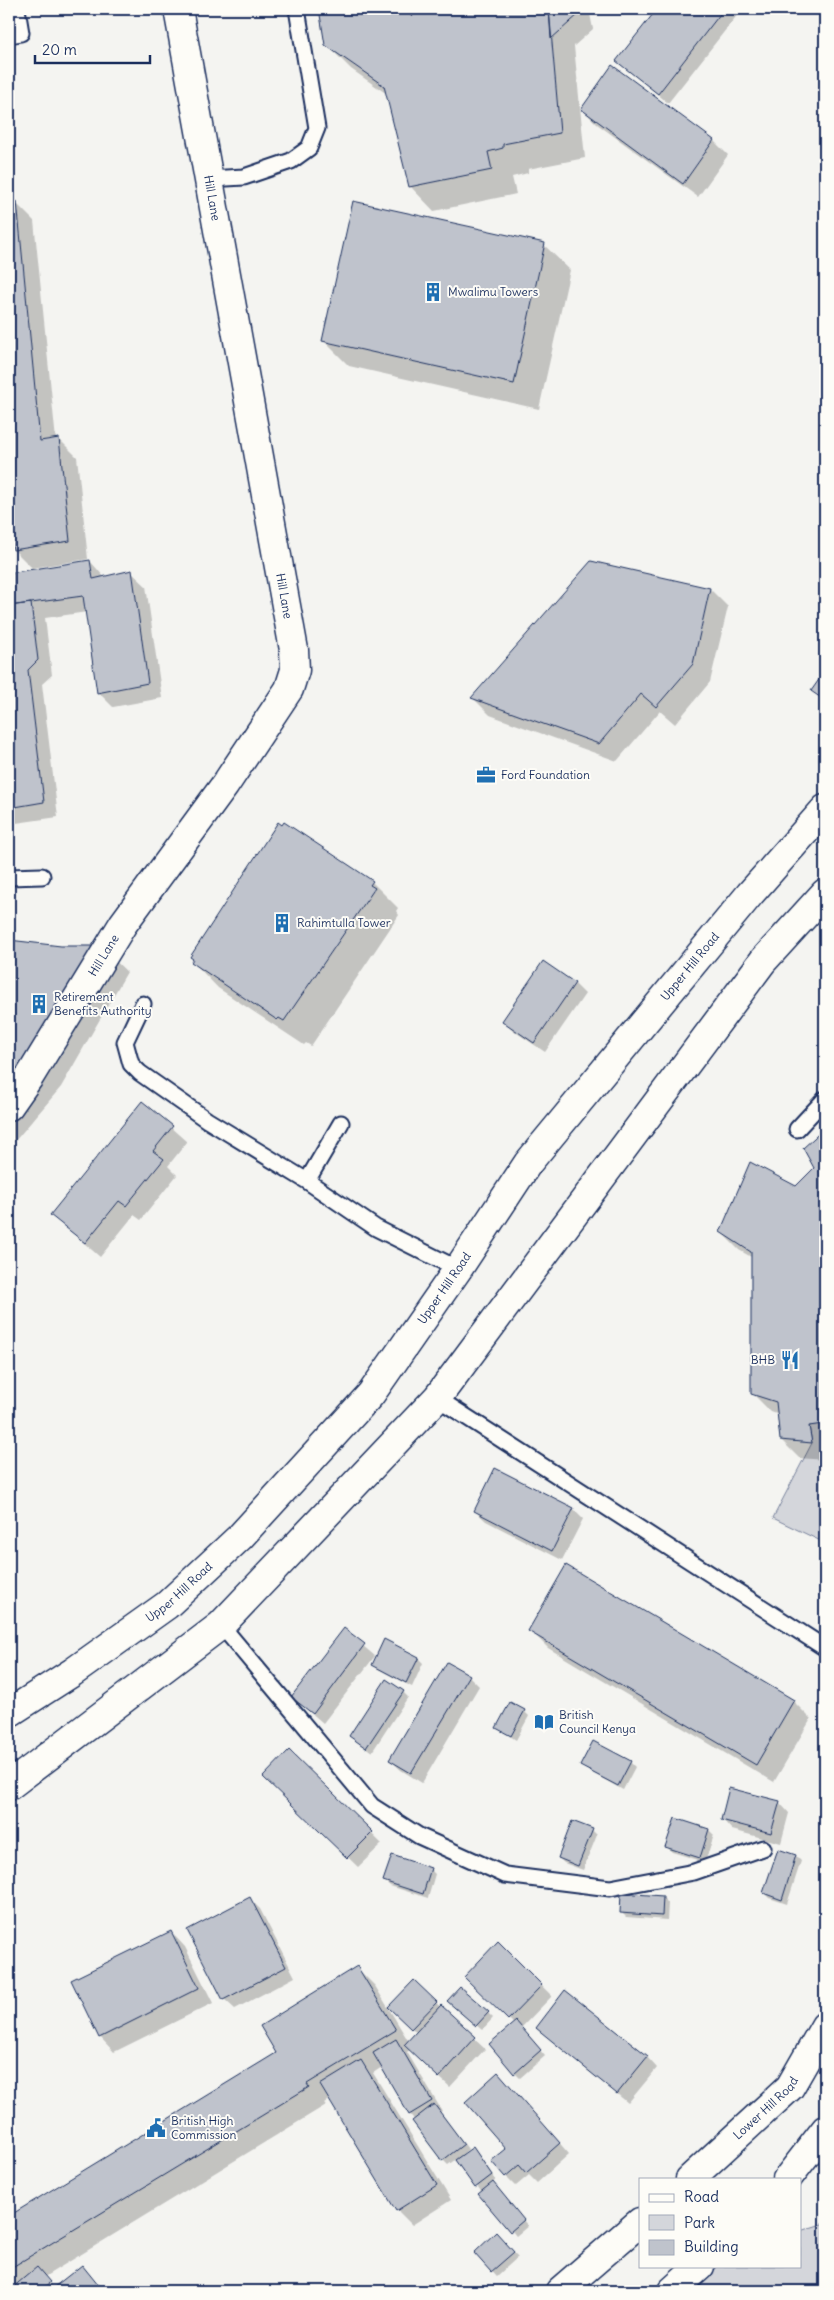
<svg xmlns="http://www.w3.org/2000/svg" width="834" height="2300" viewBox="0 0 834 2300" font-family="Delius,sans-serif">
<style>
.green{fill:#d4d6db;stroke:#78829c}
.shadow{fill:#0003}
.building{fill:#bfc3cc;stroke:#1b2f5e}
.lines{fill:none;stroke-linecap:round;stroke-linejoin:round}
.lane-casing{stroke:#1b2f5e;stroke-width:19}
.street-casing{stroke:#1b2f5e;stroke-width:31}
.secondary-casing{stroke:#1b2f5e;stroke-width:31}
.lane{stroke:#fdfcf7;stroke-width:15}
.street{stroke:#fdfcf7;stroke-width:28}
.secondary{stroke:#fdfcf7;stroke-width:28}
.labels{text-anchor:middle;stroke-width:4;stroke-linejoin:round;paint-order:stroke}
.street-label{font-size:12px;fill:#1b2f5e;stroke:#fdfcf7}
.poi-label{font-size:12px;fill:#1b2f5e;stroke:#fdfcf7;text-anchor:start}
</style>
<rect width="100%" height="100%" fill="#f4f4f1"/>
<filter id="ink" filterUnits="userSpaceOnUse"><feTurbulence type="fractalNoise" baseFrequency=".02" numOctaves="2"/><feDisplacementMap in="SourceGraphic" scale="10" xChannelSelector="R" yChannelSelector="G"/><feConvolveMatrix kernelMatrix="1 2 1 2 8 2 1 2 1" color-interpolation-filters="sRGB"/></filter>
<g filter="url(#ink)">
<!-- green -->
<path class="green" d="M 825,1267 L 825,1543 L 773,1518 L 812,1443 L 809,1426 L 823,1423 Z
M 825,2223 L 825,2291 L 671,2291 L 700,2266 L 800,2266 L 800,2231 Z"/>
<!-- shadow -->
<path class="shadow" d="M 320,9 L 414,9 L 416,12 L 418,9 L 589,9 L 593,29 L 574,46 L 585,158 L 528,169 L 528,173 L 512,177 L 516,194 L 434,211 L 410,186 L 387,94 L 351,69 L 326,44 Z
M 658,9 L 742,9 L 668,103 L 618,61 Z
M 612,67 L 714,141 L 728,155 L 698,197 L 597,124 L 582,109 Z
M 16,203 L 34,221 L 56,440 L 59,439 L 77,457 L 88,559 L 32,568 L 14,550 L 9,516 L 9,204 Z
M 544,245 L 570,270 L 539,409 L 349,366 L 323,340 Z
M 90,561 L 105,578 L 131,572 L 146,586 L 162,698 L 113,707 L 98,692 L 87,612 L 45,618 L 52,675 L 42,684 L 58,817 L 9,824 L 9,574 Z
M 710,589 L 728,607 L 710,682 L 675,724 L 660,711 L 617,761 L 490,715 L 473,698 Z
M 284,824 L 372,882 L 398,908 L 396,911 L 399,915 L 311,1046 L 306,1043 L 304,1045 L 218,988 L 193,962 Z
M 9,941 L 61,947 L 101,947 L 127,972 L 61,1087 L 9,1148 Z
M 544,962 L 575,984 L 585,994 L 545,1052 L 514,1031 L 504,1021 Z
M 143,1103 L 187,1142 L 168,1166 L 177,1175 L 141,1220 L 134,1215 L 100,1257 L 52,1215 Z
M 825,1129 L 825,1460 L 799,1458 L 781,1440 L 779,1415 L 771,1412 L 753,1394 L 753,1258 L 739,1250 L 721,1232 L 796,1187 L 816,1169 L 805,1148 Z
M 573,1509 L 583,1519 L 562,1560 L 486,1521 L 475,1511 Z
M 344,1630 L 375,1656 L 323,1723 L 293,1697 Z
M 530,1630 L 793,1701 L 811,1719 L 774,1782 L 548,1648 Z
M 418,1658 L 423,1663 L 412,1687 L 378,1669 L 373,1664 Z
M 469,1676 L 479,1686 L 422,1783 L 401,1770 L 390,1760 Z
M 403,1692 L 408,1697 L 372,1752 L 350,1736 Z
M 524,1711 L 529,1716 L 516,1740 L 498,1728 Z
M 289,1752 L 382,1844 L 358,1867 L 265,1777 Z
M 630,1762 L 635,1767 L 623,1790 L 587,1770 L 582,1765 Z
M 779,1802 L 789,1813 L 781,1843 L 732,1830 L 722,1819 Z
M 592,1830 L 597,1835 L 583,1870 L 564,1863 L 559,1858 Z
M 709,1830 L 714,1835 L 705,1862 L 672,1852 L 667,1847 Z
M 796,1856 L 801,1861 L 787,1904 L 769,1898 L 764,1893 Z
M 430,1869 L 435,1874 L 428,1898 L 390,1886 L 385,1881 Z
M 249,1898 L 260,1909 L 295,1977 L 235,2009 L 224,1999 Z
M 663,1898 L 668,1903 L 667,1920 L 626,1917 L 621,1912 Z
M 171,1932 L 185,1947 L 213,2003 L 114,2052 L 100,2037 Z
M 498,1943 L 552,1996 L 521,2028 L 545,2056 L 520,2078 L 515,2073 L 514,2024 L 465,1977 Z
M 357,1968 L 375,1986 L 409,2042 L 417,2033 L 390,2007 L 414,1982 L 485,2049 L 450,2087 L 410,2050 L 407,2052 L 442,2111 L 440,2112 L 468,2149 L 463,2154 L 464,2155 L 473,2149 L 478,2154 L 496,2180 L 492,2183 L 528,2226 L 516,2236 L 456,2159 L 448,2165 L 443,2160 L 410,2114 L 382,2067 L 373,2073 L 451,2200 L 412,2225 L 397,2210 L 330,2099 L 324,2103 L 326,2105 L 44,2277 L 55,2288 L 82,2267 L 103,2291 L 9,2291 L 9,2218 L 278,2053 Z
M 454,2006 L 488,2013 L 493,2018 L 482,2030 Z
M 537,2028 L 647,2057 L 657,2068 L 628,2103 Z
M 508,2084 L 569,2154 L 537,2183 L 529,2175 L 516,2186 L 506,2176 Z
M 501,2239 L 518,2257 L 497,2276 L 476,2253 Z"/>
<!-- building -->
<path class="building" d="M 319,9 L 406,9 L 412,17 L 416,9 L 549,9 L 560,133 L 503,144 L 503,148 L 488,152 L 492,170 L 409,187 L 384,86 L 325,45 Z
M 549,9 L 578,9 L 579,14 L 551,39 Z
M 657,9 L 724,9 L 658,94 L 616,61 Z
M 612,65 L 714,140 L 683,184 L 581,109 Z
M 17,201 L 40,441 L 59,438 L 70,541 L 13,550 L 9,524 L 9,203 Z
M 353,201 L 545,243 L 514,384 L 322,341 Z
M 90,560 L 93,579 L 132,570 L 148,683 L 97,693 L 83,596 L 9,606 L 9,573 Z
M 591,561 L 710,588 L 693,664 L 656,707 L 641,694 L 599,744 L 471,698 Z
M 31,603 L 38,660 L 28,670 L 44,802 L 9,808 L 9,606 Z
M 825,671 L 825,698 L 824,700 L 811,691 Z
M 278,822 L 282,825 L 284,822 L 373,881 L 370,885 L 375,888 L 284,1021 L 279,1018 L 277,1020 L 191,962 L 193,959 L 190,957 Z
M 9,940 L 61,946 L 102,946 L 9,1093 Z
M 543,961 L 575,983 L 534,1043 L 502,1021 Z
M 142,1101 L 173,1126 L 153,1151 L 164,1159 L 126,1206 L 119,1201 L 85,1243 L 50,1215 Z
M 825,1128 L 823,1424 L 809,1426 L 812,1443 L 780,1440 L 776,1402 L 751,1394 L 751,1252 L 720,1232 L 750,1162 L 796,1186 L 814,1168 L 803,1148 Z
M 495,1468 L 574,1508 L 552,1551 L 474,1511 Z
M 566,1565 L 794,1700 L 756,1765 L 528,1631 Z
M 344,1628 L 365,1644 L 313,1714 L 291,1697 Z
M 384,1639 L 419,1657 L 406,1683 L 372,1665 Z
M 447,1662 L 470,1675 L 411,1773 L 389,1760 Z
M 386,1679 L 404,1691 L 366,1748 L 349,1736 Z
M 510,1702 L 525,1710 L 511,1736 L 496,1728 Z
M 593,1741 L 631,1761 L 618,1786 L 580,1766 Z
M 289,1750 L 373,1832 L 347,1858 L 263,1777 Z
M 729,1788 L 780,1801 L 771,1833 L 721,1820 Z
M 675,1818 L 709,1829 L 700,1858 L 665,1847 Z
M 572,1821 L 593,1829 L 578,1866 L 558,1858 Z
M 778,1849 L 796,1855 L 782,1900 L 763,1893 Z
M 392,1855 L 431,1868 L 423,1894 L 383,1881 Z
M 621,1893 L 663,1896 L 662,1916 L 620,1913 Z
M 250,1897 L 286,1967 L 223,2000 L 187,1930 Z
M 171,1931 L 199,1988 L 99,2038 L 71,1980 Z
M 498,1941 L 542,1985 L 508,2020 L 464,1977 Z
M 357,1966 L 396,2030 L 307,2084 L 309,2087 L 9,2269 L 9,2216 L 276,2053 L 260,2026 Z
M 414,1980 L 437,2002 L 411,2029 L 388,2007 Z
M 460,1987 L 489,2012 L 476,2026 L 447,2001 Z
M 565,1990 L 648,2056 L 617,2094 L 536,2028 Z
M 441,2005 L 476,2037 L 439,2078 L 404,2045 Z
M 516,2021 L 541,2050 L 514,2074 L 489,2044 Z
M 396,2039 L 432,2101 L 409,2115 L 373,2053 Z
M 361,2060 L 437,2185 L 396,2211 L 320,2085 Z
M 498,2072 L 560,2143 L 526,2173 L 519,2165 L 505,2177 L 491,2161 L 506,2149 L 465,2102 Z
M 434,2104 L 464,2144 L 442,2161 L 412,2121 Z
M 473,2147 L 492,2175 L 475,2188 L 455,2160 Z
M 493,2182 L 524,2220 L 510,2232 L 478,2194 Z
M 496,2232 L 514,2252 L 491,2272 L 474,2253 Z
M 82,2265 L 103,2291 L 49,2291 Z
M 37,2267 L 50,2282 L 40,2291 L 15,2291 L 12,2288 Z"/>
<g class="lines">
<!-- lane casing -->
<g class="lane-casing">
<path id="lane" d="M 9,35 L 21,33 L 17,9
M 209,179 L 244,177 L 291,161 L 309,148 L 317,128 L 297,9
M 9,877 L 42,876
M 143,1004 L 125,1042 L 131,1064 L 140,1073 L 207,1120 L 307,1181
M 341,1123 L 307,1181 L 376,1228 L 458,1269
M 797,1129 L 825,1099
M 437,1398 L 825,1648
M 221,1625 L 372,1806 L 419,1836 L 505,1875 L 610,1888 L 694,1872 L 763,1848"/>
</g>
<!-- street casing -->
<g class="street-casing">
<g id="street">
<path id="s1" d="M 9,1106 L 30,1076 L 123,924 L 225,785 L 289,689 L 295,670 L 294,650 L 178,9"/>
</g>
</g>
<!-- secondary casing -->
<g class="secondary-casing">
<g id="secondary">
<path id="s2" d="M 9,1713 L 73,1672 L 167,1605 L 240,1537 L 371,1394 L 458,1269 L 528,1163 L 750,894 L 825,809"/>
<path d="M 9,1786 L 221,1625 L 437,1398 L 763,961 L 825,893"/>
<path id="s3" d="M 690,2179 L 790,2087 L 825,2026"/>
<path d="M 787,2179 L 825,2130"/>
<path d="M 560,2291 L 640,2222"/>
<path d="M 672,2291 L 700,2266"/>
</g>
</g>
<!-- lane -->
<use href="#lane" class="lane"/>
<!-- street -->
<use href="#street" class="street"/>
<!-- secondary -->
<use href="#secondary" class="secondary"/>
</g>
</g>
<!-- icons -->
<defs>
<g id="building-bare" transform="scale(1.5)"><path d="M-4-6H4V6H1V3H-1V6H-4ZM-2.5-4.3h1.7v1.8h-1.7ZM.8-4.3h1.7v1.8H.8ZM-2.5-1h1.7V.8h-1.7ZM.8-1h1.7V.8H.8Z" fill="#1f6fb2" stroke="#fdfcf7" stroke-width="2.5" paint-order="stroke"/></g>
<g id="office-bare" transform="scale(1.5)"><path d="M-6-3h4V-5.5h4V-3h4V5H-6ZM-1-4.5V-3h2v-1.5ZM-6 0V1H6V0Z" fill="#1f6fb2" stroke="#fdfcf7" stroke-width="2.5" paint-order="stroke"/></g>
<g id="restaurant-bare" transform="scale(1.5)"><path d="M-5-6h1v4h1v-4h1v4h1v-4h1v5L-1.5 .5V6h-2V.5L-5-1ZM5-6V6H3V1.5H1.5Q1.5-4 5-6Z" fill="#1f6fb2" stroke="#fdfcf7" stroke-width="2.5" paint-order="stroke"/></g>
<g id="library-bare" transform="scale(1.5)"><path d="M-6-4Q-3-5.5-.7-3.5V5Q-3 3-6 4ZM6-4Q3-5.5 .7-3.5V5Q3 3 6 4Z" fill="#1f6fb2" stroke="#fdfcf7" stroke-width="2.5" paint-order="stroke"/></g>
<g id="civic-bare" transform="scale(1.5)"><path d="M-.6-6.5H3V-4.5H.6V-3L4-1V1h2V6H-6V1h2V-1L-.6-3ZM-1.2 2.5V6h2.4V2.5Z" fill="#1f6fb2" stroke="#fdfcf7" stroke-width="2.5" paint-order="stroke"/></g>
</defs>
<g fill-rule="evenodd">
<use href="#building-bare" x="433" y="292"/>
<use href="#office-bare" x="486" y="775"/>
<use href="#building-bare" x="282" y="923"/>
<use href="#building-bare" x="39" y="1004"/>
<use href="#restaurant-bare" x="790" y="1360"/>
<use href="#library-bare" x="544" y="1722"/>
<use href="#civic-bare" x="156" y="2128"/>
</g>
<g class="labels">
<!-- street labels -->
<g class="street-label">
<text transform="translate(212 198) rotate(80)" y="4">Hill Lane</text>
<text transform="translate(284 596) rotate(80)" y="4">Hill Lane</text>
<text dy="4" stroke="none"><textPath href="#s1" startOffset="178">Hill Lane</textPath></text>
<text dy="4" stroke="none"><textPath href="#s2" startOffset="1019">Upper Hill Road</textPath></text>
<text dy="4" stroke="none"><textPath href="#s2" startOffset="614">Upper Hill Road</textPath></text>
<text dy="4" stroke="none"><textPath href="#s2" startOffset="209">Upper Hill Road</textPath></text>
<text dy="4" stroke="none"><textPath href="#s3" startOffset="104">Lower Hill Road</textPath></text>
</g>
<!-- poi labels -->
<g class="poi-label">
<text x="448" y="296">Mwalimu Towers</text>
<text x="501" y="779">Ford Foundation</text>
<text x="297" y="927">Rahimtulla Tower</text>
<text x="54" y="1001">Retirement<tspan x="54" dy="14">Benefits Authority</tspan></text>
<text x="775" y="1364" text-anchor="end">BHB</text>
<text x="559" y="1719">British<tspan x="559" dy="14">Council Kenya</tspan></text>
<text x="171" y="2125">British High<tspan x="171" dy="14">Commission</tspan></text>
</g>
</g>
<!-- margin -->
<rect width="834" height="2300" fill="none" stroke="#fdfcf7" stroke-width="30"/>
<rect x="15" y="15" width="804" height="2270" fill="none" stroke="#1b2f5e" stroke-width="2" filter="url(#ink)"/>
<!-- legend -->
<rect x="639" y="2178" width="162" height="90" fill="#fdfcf7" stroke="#a3aaba"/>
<rect x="649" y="2194" width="25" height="8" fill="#fdfcf7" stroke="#a3aaba"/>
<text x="684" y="2202" font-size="15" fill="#1b2f5e">Road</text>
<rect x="649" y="2215" width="25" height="15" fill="#d4d6db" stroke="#a3aaba"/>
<text x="684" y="2228" font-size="15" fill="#1b2f5e">Park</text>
<rect x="649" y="2240" width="25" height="15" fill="#bfc3cc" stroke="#a3aaba"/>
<text x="684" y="2252" font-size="15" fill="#1b2f5e">Building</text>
<!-- scale -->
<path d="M35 55v8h115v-8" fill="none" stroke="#1b2f5e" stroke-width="2.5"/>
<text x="42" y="55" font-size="15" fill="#1b2f5e" stroke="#fdfcf7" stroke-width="4" paint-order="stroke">20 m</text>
</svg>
